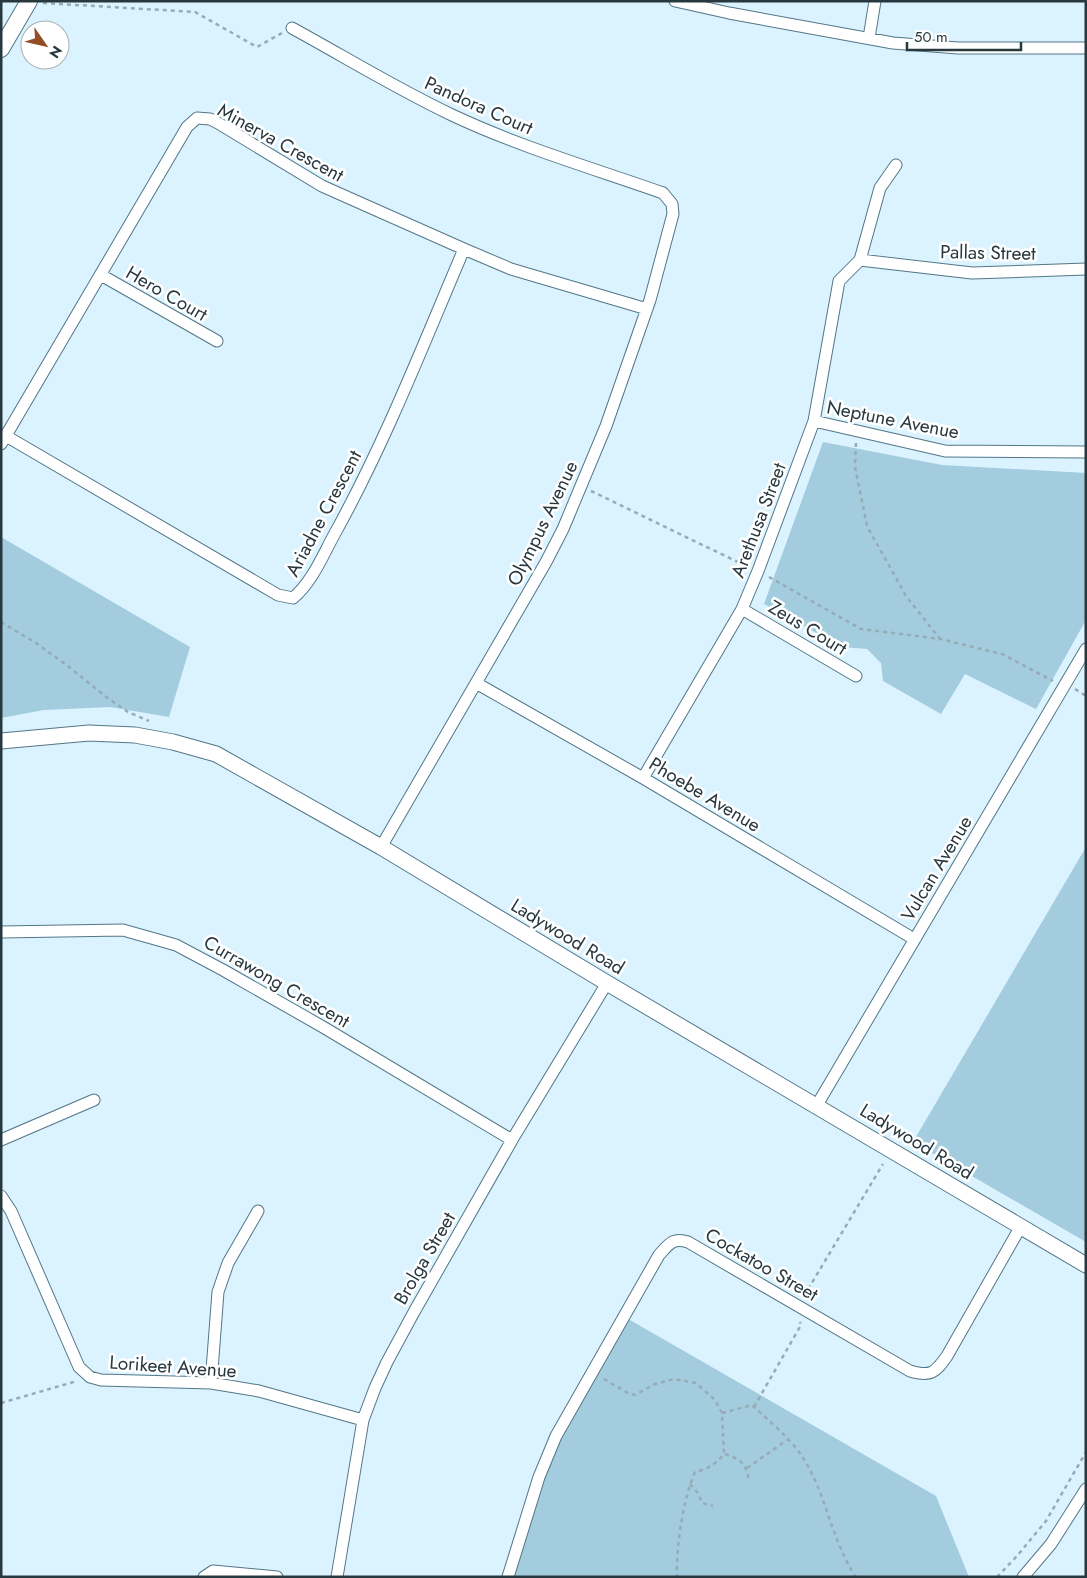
<svg xmlns="http://www.w3.org/2000/svg" width="1087" height="1578" viewBox="0 0 1087 1578" font-family="Jost,sans-serif">
<style>
.green{fill:#a3ccdf}
.lines{fill:none;stroke-linecap:round;stroke-linejoin:round}
.minor-casing{stroke:#527687;stroke-width:13}
.tertiary-casing{stroke:#527687;stroke-width:17}
.secondary-casing{stroke:#527687;stroke-width:18}
.path{stroke:#96abb5;stroke-width:2.5;stroke-dasharray:4 4;stroke-linecap:butt}
.minor{stroke:#fff;stroke-width:11}
.tertiary{stroke:#fff;stroke-width:15}
.secondary{stroke:#fff;stroke-width:16}
.labels{text-anchor:middle;stroke-width:5;stroke-linejoin:round;paint-order:stroke}
.street-label{font-size:19px;fill:#28383f;stroke:#fff}
</style>
<rect width="100%" height="100%" fill="#dbf3fe"/>
<!-- green -->
<path class="green" d="M 823,442 L 942,465 L 1086,473 L 1086,620 L 1036,709 L 965,674 L 941,714 L 883,681 L 881,663 L 867,649 L 842,647 L 764,604 Z
M 1,537 L 190,647 L 169,717 L 110,707 L 44,710 L 1,718 Z
M 1086,847 L 1086,1242 L 913,1142 Z
M 623,1316 L 936,1496 L 969,1577 L 508,1577 L 539,1477 Z"/>
<g class="lines">
<!-- minor casing -->
<g class="minor-casing">
<path id="minor" d="M 675,1 L 729,13 L 893,43 L 958,48 L 1086,48
M 292,28 C 345,57 397,89 452,115 C 520,147 592,168 663,193 L 672,204 L 673,214 L 650,300 L 606,426 L 563,529 L 546,562 L 381,847
M 869,38 L 875,1
M 860,260 L 972,273 L 1086,269
M 101,275 L 217,341
M 814,421 L 945,451 L 1086,452
M 6,436 L 278,595 L 293,598 C 312,582 322,557 334,535 C 385,443 423,345 464,249
M 1,444 L 187,127 L 197,118 L 210,119 L 218,123 L 322,186 L 464,249 L 511,269 L 647,309
M 742,609 L 856,676
M 476,683 L 643,778 L 914,939
M 643,778 L 742,609 L 758,571 L 814,421 L 839,281 L 860,260 L 880,188 L 896,165
M 1,932 L 123,930 L 176,945 L 223,970 L 323,1027 L 512,1140
M 817,1105 L 1086,649
M 1,1140 L 94,1100
M 1,1196 L 11,1211 L 79,1367 L 90,1377 L 101,1380 L 211,1383 L 259,1391 L 363,1420
M 211,1383 L 218,1292 L 228,1263 L 258,1211
M 204,1577 L 213,1571 L 277,1577
M 337,1577 L 363,1420 L 375,1388 L 387,1362 L 414,1312 L 512,1140 L 607,983
M 508,1577 L 539,1477 L 556,1436 L 659,1255 C 669,1244 673,1237 688,1242 L 910,1371 C 931,1377 935,1373 947,1356 L 1021,1226
M 1023,1577 L 1051,1544 L 1086,1489"/>
</g>
<!-- tertiary casing -->
<g class="tertiary-casing">
<path id="tertiary" d="M 1,741 L 89,733 L 135,735 L 173,742 L 216,754 L 381,847 L 607,983 L 1086,1265"/>
</g>
<!-- secondary casing -->
<g class="secondary-casing">
<path id="secondary" d="M 1,49 L 29,1"/>
</g>
<!-- path -->
<path class="path" d="M 43,3 L 195,12 L 257,47 L 282,33
M 856,443 L 855,467 L 867,526 L 906,596 L 940,639
M 591,491 L 746,566
M 769,577 L 861,629 L 940,639 L 1002,654 L 1053,681
M 1,622 L 36,643 L 65,664 L 109,699 L 128,712 L 149,721
M 1075,689 L 1086,696
M 804,1296 L 883,1164
M 604,1379 L 628,1393 L 635,1395 L 655,1384 L 674,1379 L 696,1383 L 715,1400 L 722,1413 L 724,1454 C 716,1464 708,1469 695,1472 C 683,1499 676,1547 677,1577
M 1,1403 L 77,1381
M 754,1407 L 801,1325 L 800,1322
M 722,1413 L 752,1405 C 770,1422 792,1439 805,1461 C 827,1497 832,1542 856,1577
M 725,1454 C 742,1460 746,1463 749,1482
M 747,1468 L 787,1440
M 690,1484 L 698,1493 L 702,1503 L 713,1506
M 997,1577 L 1017,1556 L 1046,1521 L 1086,1452"/>
<!-- minor -->
<use href="#minor" class="minor"/>
<!-- tertiary -->
<use href="#tertiary" class="tertiary"/>
<!-- secondary -->
<use href="#secondary" class="secondary"/>
</g>
<g class="labels">
<!-- street labels -->
<g class="street-label">
<text transform="translate(479 105) rotate(24)" y="7">Pandora Court</text>
<text transform="translate(281 142) rotate(29)" y="7">Minerva Crescent</text>
<text transform="translate(988 252) rotate(1)" y="7">Pallas Street</text>
<text transform="translate(167 293) rotate(30)" y="7">Hero Court</text>
<text transform="translate(893 419) rotate(11)" y="7">Neptune Avenue</text>
<text transform="translate(323 513) rotate(-62)" y="7">Ariadne Crescent</text>
<text transform="translate(758 520) rotate(-69)" y="7">Arethusa Street</text>
<text transform="translate(542 523) rotate(-64)" y="7">Olympus Avenue</text>
<text transform="translate(808 627) rotate(31)" y="7">Zeus Court</text>
<text transform="translate(705 794) rotate(31)" y="7">Phoebe Avenue</text>
<text transform="translate(936 868) rotate(-59)" y="7">Vulcan Avenue</text>
<text transform="translate(568 936) rotate(31)" y="7">Ladywood Road</text>
<text transform="translate(277 981) rotate(30)" y="7">Currawong Crescent</text>
<text transform="translate(917 1141) rotate(31)" y="7">Ladywood Road</text>
<text transform="translate(424 1258) rotate(-60)" y="7">Brolga Street</text>
<text transform="translate(762 1264) rotate(30)" y="7">Cockatoo Street</text>
<text transform="translate(173 1366) rotate(4)" y="7">Lorikeet Avenue</text>
</g>
</g>
<!-- border -->
<rect width="1087" height="1578" fill="none" stroke="#28383f" stroke-width="5"/>
<!-- north arrow -->
<g transform="translate(45 45) rotate(124)"><circle r="24" fill="#ffffff" stroke="#a9afb2"/>
<path d="M0-4L9 19L0 12L-9 19Z" fill="#934e25"/>
<text y="-8" font-size="14" font-weight="bold" text-anchor="middle" fill="#28383f">N</text>
</g>
<!-- scale -->
<path d="M907 42v8h114v-8" fill="none" stroke="#28383f" stroke-width="2.5"/>
<text x="914" y="42" font-size="15" fill="#28383f" stroke="#ffffff" stroke-width="4" paint-order="stroke">50 m</text>
</svg>
